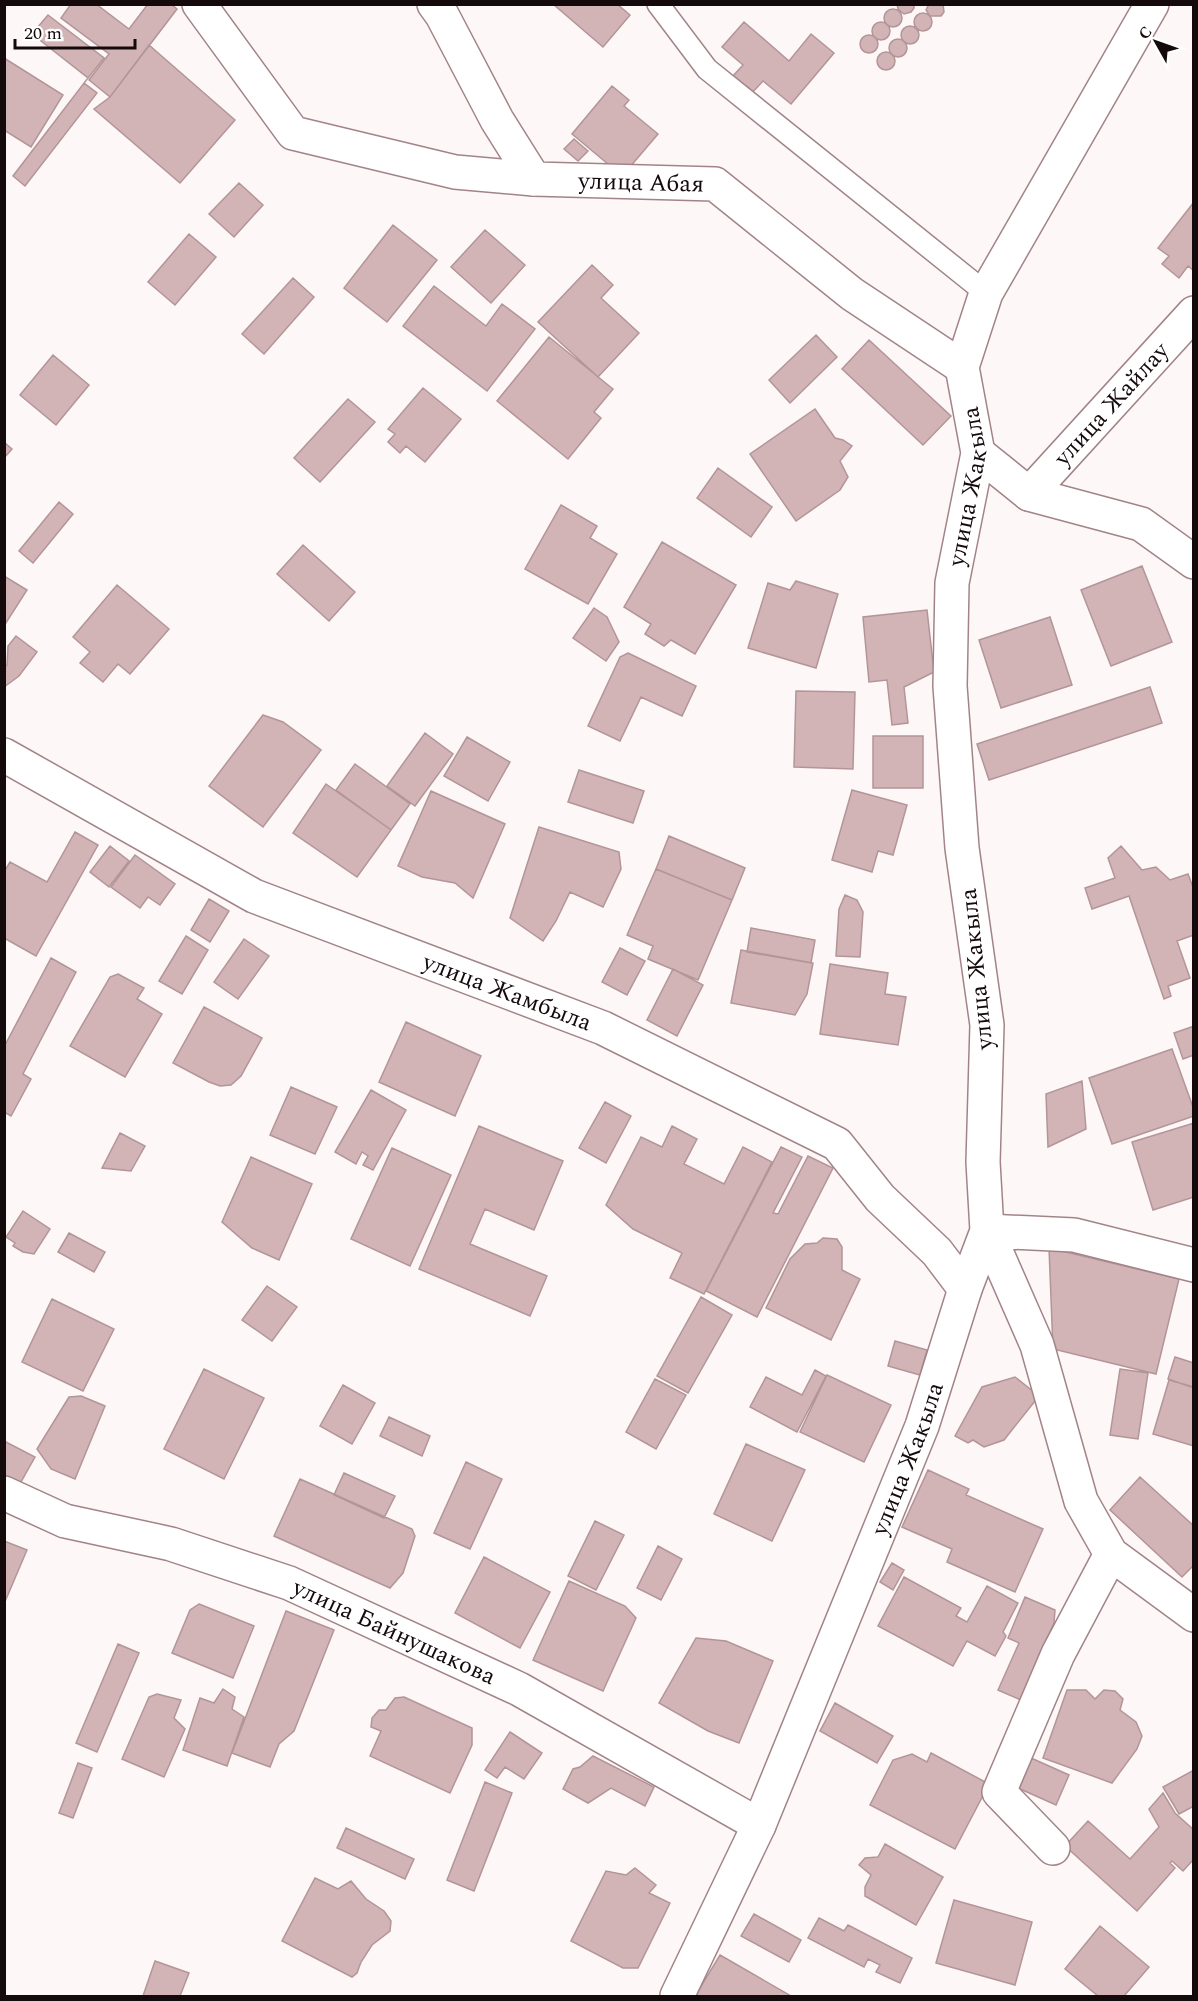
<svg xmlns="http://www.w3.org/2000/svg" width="1198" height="2001" viewBox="0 0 1198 2001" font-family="Spectral,serif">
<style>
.building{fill:#d2b3b6;stroke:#b39598;stroke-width:1.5}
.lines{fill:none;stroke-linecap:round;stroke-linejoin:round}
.lane-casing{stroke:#a28488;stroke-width:24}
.street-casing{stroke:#a28488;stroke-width:36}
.lane{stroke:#fff;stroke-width:21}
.street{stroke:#fff;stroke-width:33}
.labels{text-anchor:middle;stroke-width:6;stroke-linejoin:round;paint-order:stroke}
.street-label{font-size:24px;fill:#140a0b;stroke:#fff}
</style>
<rect width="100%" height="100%" fill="#fdf7f7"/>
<!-- building -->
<path class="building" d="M 71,4 L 96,4 L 129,29 L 148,4 L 171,4 L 177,9 L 110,97 L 89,80 L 109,54 L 61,18 Z
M 553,4 L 617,4 L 630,15 L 603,47 Z
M 897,4 L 914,4 L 914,8 L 911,12 L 904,14 L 898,9 Z
M 929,4 L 943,4 L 944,12 L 941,16 L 930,16 L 926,10 Z
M884 18a9 9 0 1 1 18 0a9 9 0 1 1-18 0Z
M914 22a9 9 0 1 1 18 0a9 9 0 1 1-18 0Z
M 48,15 L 104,58 L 84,83 L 97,93 L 25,186 L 13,176 L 88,78 L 32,34 Z
M 744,22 L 789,61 L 811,34 L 834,53 L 791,104 L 763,81 L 751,94 L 732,77 L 743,65 L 722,47 Z
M872 31a9 9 0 1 1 18 0a9 9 0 1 1-18 0Z
M901 35a9 9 0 1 1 18 0a9 9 0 1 1-18 0Z
M860 44a9 9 0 1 1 18 0a9 9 0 1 1-18 0Z
M889 48a9 9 0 1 1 18 0a9 9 0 1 1-18 0Z
M 149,45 L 235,120 L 180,183 L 94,109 L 110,97 Z
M877 61a9 9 0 1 1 18 0a9 9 0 1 1-18 0Z
M 4,58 L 63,95 L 31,147 L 4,130 Z
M 612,86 L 629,100 L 624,106 L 658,134 L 629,168 L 614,169 L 572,134 Z
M 574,139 L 588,151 L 578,161 L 564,149 Z
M 239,183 L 263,205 L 234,237 L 209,214 Z
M 1194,202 L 1194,271 L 1188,266 L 1179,278 L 1162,264 L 1169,256 L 1158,248 Z
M 393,225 L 437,260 L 387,322 L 344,288 Z
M 485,230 L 525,265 L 491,303 L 451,267 Z
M 189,234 L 216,257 L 175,305 L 148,282 Z
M 592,265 L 613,285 L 601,298 L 639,333 L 598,377 L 538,322 Z
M 293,278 L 314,297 L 264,354 L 242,334 Z
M 434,286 L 486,326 L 502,304 L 535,329 L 487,391 L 403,326 Z
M 816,335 L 837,357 L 790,403 L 769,380 Z
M 549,337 L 613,389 L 594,412 L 601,418 L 568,459 L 497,401 Z
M 869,340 L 951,416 L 923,445 L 842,369 Z
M 53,355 L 89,385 L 56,425 L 20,395 Z
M 423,388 L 461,419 L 425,462 L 406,446 L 400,453 L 388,442 L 395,434 L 388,429 Z
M 348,399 L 375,422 L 320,482 L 294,458 Z
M 815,409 L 835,438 L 843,440 L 852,446 L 840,461 L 848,477 L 840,490 L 796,521 L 750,454 Z
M 4,442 L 12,449 L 4,458 Z
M 718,468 L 772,507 L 751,537 L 697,498 Z
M 59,502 L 73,514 L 33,563 L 19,551 Z
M 561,505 L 597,526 L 590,538 L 617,554 L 588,604 L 525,569 Z
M 662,542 L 736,585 L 695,654 L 671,640 L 664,646 L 645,634 L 651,624 L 624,607 Z
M 303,545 L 355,592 L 329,621 L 277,574 Z
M 1142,566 L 1172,642 L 1111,666 L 1081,590 Z
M 4,576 L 27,590 L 4,626 Z
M 796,581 L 838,594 L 816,668 L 748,648 L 768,583 L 790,590 Z
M 117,585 L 169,629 L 130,674 L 118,664 L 103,682 L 80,663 L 90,652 L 73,637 Z
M 594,608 L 607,617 L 619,642 L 606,661 L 573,638 Z
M 927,610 L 934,672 L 904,687 L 908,723 L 892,725 L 887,680 L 869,682 L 863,617 Z
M 1050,617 L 1072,685 L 1001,708 L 979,640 Z
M 16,636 L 37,652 L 19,676 L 4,687 L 4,667 L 7,665 L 8,646 Z
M 628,653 L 696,686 L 682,716 L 641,697 L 620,741 L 588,726 L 620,657 Z
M 1150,687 L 1162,723 L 989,780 L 977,744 Z
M 796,691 L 855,692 L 853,769 L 794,767 Z
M 263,715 L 283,722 L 321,750 L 263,827 L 209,786 Z
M 425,733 L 453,754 L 415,806 L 387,786 Z
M 873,736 L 923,736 L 923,788 L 873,788 Z
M 467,737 L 510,762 L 488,801 L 444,776 Z
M 355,764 L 410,804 L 391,830 L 336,790 Z
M 579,770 L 644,791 L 633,823 L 568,802 Z
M 326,784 L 391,830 L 357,877 L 293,833 Z
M 852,790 L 907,805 L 893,855 L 878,851 L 872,872 L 832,860 Z
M 431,791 L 505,824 L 473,898 L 455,883 L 422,877 L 398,866 Z
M 539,827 L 619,852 L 621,869 L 603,907 L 570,892 L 556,921 L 543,941 L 510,918 Z
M 75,832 L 98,845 L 36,956 L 4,938 L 4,872 L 10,862 L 47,882 Z
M 669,836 L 745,868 L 732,900 L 656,869 Z
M 110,846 L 129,861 L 109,887 L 90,872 Z
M 1121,846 L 1142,870 L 1156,867 L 1170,880 L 1188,874 L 1194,890 L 1194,935 L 1177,941 L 1190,978 L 1168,986 L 1171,996 L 1164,999 L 1129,896 L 1092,909 L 1085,888 L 1115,878 L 1108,858 Z
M 135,855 L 175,884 L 160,905 L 148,897 L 140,908 L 111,887 Z
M 656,869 L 732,900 L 698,980 L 648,959 L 653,946 L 627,935 Z
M 845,895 L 857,900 L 863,912 L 860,957 L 836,956 L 839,909 Z
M 209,899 L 229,911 L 210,942 L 191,930 Z
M 751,928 L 815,940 L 811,963 L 747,952 Z
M 186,936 L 208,950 L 182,994 L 159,981 Z
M 244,939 L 269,956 L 238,999 L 214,982 Z
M 620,948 L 645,961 L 627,995 L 602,982 Z
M 741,950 L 813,963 L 807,994 L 795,1015 L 731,1003 Z
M 51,958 L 76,972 L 23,1074 L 31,1079 L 11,1116 L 4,1112 L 4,1047 Z
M 830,964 L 888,973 L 885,994 L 906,997 L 898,1045 L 820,1034 Z
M 673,969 L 703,985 L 677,1036 L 647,1020 Z
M 118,974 L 144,988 L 137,999 L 162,1014 L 125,1077 L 70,1046 L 110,977 Z
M 204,1007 L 262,1038 L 241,1076 L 231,1085 L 220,1086 L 209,1082 L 173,1063 Z
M 406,1022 L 481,1056 L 455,1116 L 379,1082 Z
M 1194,1026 L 1194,1055 L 1183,1059 L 1174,1033 Z
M 1172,1049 L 1194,1110 L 1194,1116 L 1112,1144 L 1089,1078 Z
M 1082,1081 L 1086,1129 L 1048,1147 L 1046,1094 Z
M 291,1087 L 337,1107 L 315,1154 L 270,1135 Z
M 371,1090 L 406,1110 L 373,1170 L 363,1165 L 368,1156 L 362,1152 L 356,1164 L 335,1152 Z
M 605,1102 L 631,1116 L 606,1163 L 579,1148 Z
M 1194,1123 L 1194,1197 L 1153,1210 L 1132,1142 Z
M 479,1126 L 563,1161 L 534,1230 L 485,1209 L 470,1244 L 547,1276 L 530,1316 L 419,1269 Z
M 672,1126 L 697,1139 L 684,1164 L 724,1184 L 743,1147 L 772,1162 L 704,1294 L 670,1278 L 682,1253 L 633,1229 L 606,1205 L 641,1137 L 662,1147 Z
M 120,1133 L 145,1146 L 131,1171 L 102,1168 Z
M 781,1147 L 802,1157 L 773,1213 L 778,1214 L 808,1156 L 833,1168 L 757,1317 L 706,1291 Z
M 392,1148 L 451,1175 L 410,1266 L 351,1239 Z
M 251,1157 L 312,1184 L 279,1260 L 252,1248 L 222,1222 Z
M 23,1211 L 50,1229 L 34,1254 L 23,1252 L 13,1246 L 15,1243 L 6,1237 Z
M 69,1233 L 105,1252 L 94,1272 L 58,1252 Z
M 823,1238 L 837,1239 L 842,1247 L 842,1270 L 860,1279 L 831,1340 L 766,1308 L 790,1259 L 805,1244 L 817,1243 Z
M 1049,1248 L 1179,1279 L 1156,1374 L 1053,1349 Z
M 267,1286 L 297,1307 L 272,1341 L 242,1320 Z
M 701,1297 L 732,1315 L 688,1393 L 657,1376 Z
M 52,1299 L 114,1329 L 83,1391 L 22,1362 Z
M 895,1341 L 927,1350 L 920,1375 L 888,1366 Z
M 1175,1357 L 1194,1363 L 1194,1388 L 1168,1379 Z
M 204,1369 L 264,1398 L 224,1479 L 164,1449 Z
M 1120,1369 L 1148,1373 L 1138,1439 L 1110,1435 Z
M 815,1370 L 826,1376 L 797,1432 L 750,1407 L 766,1377 L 802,1395 Z
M 827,1375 L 891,1405 L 864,1462 L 800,1432 Z
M 1015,1377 L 1039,1396 L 1004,1440 L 984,1447 L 973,1440 L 968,1443 L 955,1436 L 982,1387 Z
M 655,1379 L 686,1395 L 656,1449 L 626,1432 Z
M 1169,1380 L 1194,1387 L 1194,1446 L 1153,1434 Z
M 343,1385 L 375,1403 L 352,1444 L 320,1426 Z
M 81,1396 L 105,1406 L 75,1479 L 51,1469 L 37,1449 L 69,1397 Z
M 389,1417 L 430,1436 L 422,1456 L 380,1436 Z
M 4,1441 L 35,1457 L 17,1489 L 4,1482 Z
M 746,1444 L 805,1470 L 772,1541 L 714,1514 Z
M 466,1462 L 502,1479 L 470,1549 L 434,1533 Z
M 928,1470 L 969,1489 L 966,1495 L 1043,1529 L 1015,1592 L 947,1562 L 952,1549 L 902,1527 Z
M 344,1473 L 395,1496 L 384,1518 L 334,1495 Z
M 1140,1477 L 1194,1526 L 1194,1565 L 1182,1577 L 1110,1510 Z
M 300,1479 L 412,1529 L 415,1536 L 403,1573 L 390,1588 L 274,1536 Z
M 595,1521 L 624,1535 L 596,1590 L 568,1576 Z
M 4,1541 L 27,1550 L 4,1604 Z
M 658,1546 L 682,1559 L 661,1600 L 637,1588 Z
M 484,1557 L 550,1592 L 520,1648 L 455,1613 Z
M 892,1563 L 904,1570 L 893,1590 L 880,1582 Z
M 904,1577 L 961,1608 L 956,1616 L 967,1622 L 987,1586 L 1018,1603 L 1003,1632 L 1006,1636 L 995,1656 L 967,1641 L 953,1666 L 878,1626 Z
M 569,1581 L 625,1606 L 636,1618 L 603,1691 L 533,1660 Z
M 1025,1597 L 1055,1610 L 1054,1623 L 1021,1700 L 998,1690 L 1019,1643 L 1008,1638 Z
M 199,1604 L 254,1626 L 233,1678 L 172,1653 L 190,1610 Z
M 286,1611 L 334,1630 L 294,1731 L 279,1744 L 270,1767 L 232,1753 Z
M 696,1638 L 726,1641 L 773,1661 L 739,1743 L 708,1731 L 659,1703 Z
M 118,1644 L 139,1653 L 97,1752 L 76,1743 Z
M 223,1689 L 235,1697 L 232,1709 L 244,1717 L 227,1766 L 183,1750 L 200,1698 L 214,1703 Z
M 1067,1690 L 1086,1690 L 1095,1699 L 1104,1690 L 1115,1691 L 1123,1699 L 1120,1710 L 1136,1722 L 1142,1736 L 1137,1749 L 1112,1783 L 1043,1758 Z
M 157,1694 L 181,1700 L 174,1718 L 185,1729 L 164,1777 L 122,1759 L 149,1697 Z
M 404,1697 L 472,1728 L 472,1745 L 450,1793 L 370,1756 L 381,1731 L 371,1727 L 372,1718 L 379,1710 L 386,1710 L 395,1698 Z
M 835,1703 L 893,1736 L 877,1763 L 820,1731 Z
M 510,1732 L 542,1753 L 524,1779 L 505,1767 L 497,1778 L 485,1770 Z
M 931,1753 L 989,1784 L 955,1849 L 870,1805 L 893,1760 L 912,1754 L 927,1762 Z
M 593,1756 L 654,1787 L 645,1806 L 611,1788 L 588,1803 L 563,1789 L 573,1769 L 580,1767 Z
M 1031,1758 L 1069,1775 L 1056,1805 L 1018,1788 Z
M 78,1763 L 92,1768 L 73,1818 L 59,1813 Z
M 1194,1770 L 1194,1806 L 1179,1814 L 1163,1787 Z
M 485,1782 L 512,1793 L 474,1891 L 447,1880 Z
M 1163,1793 L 1175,1813 L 1194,1830 L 1194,1859 L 1183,1871 L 1172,1861 L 1170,1863 L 1175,1868 L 1137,1911 L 1065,1846 L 1088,1821 L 1130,1859 L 1159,1827 L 1149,1809 Z
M 346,1828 L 414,1859 L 405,1879 L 337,1848 Z
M 885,1844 L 943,1877 L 916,1925 L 865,1896 L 865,1887 L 871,1875 L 859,1865 L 865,1858 L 878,1857 Z
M 635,1868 L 656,1885 L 649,1893 L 670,1903 L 638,1968 L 623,1968 L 571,1941 L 606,1871 L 626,1875 Z
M 315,1878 L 338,1889 L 351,1881 L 366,1899 L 384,1911 L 391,1921 L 390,1931 L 372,1945 L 361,1962 L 357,1973 L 352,1977 L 282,1941 Z
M 954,1900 L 1032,1922 L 1015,1985 L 936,1963 Z
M 754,1914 L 801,1940 L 789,1962 L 741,1936 Z
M 819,1918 L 844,1931 L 848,1925 L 912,1958 L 900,1983 L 876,1972 L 880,1965 L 868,1959 L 864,1967 L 808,1938 Z
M 1100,1926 L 1149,1967 L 1124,1996 L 1098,1996 L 1065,1969 Z
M 720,1955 L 791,1996 L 695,1996 Z
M 155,1961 L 189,1973 L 180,1996 L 143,1996 Z"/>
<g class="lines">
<!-- lane casing -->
<g class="lane-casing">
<path id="lane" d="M 658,4 L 707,69 L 986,293"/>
</g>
<!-- street casing -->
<g class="street-casing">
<g id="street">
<path d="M 199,4 L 293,133 L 455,172 L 534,179"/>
<path id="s1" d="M 434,4 L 442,15 L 497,120 L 534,179 L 715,184 L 852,294 L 962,367"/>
<path d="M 978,453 L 1029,494 L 1141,524 L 1194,562"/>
<path id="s2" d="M 1029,494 L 1194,313"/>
<path id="s3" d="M 4,755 L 254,896 L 603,1028 L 837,1144 L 880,1198 L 937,1252 L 965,1289"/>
<path d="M 1194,1265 L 1074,1235 L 987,1231 L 1037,1345 L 1081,1501 L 1111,1554 L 1194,1615"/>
<path id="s4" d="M 4,1493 L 65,1521 L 171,1544 L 289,1583 L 519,1689 L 759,1825"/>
<path d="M 1053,1848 L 999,1792 L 1058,1654 L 1111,1554"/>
<path id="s5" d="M 677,1996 L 759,1825 L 922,1426 L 965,1289 L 987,1231 L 983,1162 L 987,1025 L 962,848 L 950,686 L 952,583 L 978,453 L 962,367 L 986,293 L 1152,4"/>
</g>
</g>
<!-- lane -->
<use href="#lane" class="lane"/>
<!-- street -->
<use href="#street" class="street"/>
</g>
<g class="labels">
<!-- street labels -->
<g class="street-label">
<text dy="8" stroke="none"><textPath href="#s1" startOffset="309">улица Абая</textPath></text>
<text dy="8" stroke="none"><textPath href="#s2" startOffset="122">улица Жайлау</textPath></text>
<text dy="8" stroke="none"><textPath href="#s5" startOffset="1575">улица Жакыла</textPath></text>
<text transform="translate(976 969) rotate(-96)" y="8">улица Жакыла</text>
<text dy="8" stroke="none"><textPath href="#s3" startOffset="558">улица Жамбыла</textPath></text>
<text dy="8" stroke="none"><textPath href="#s5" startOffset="585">улица Жакыла</textPath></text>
<text dy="8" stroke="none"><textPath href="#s4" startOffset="416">улица Байнушакова</textPath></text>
</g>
</g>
<!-- border -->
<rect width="1198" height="2001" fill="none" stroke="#140a0b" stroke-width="12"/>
<!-- north arrow -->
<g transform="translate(1156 42) rotate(310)" stroke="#ffffff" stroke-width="4.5" paint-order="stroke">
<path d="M0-4.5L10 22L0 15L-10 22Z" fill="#140a0b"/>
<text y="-9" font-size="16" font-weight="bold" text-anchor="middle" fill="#140a0b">С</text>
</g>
<!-- scale -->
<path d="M15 39v9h120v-9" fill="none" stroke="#140a0b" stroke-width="3"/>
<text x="24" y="39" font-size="18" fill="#140a0b" stroke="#ffffff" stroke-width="4.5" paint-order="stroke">20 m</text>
</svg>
